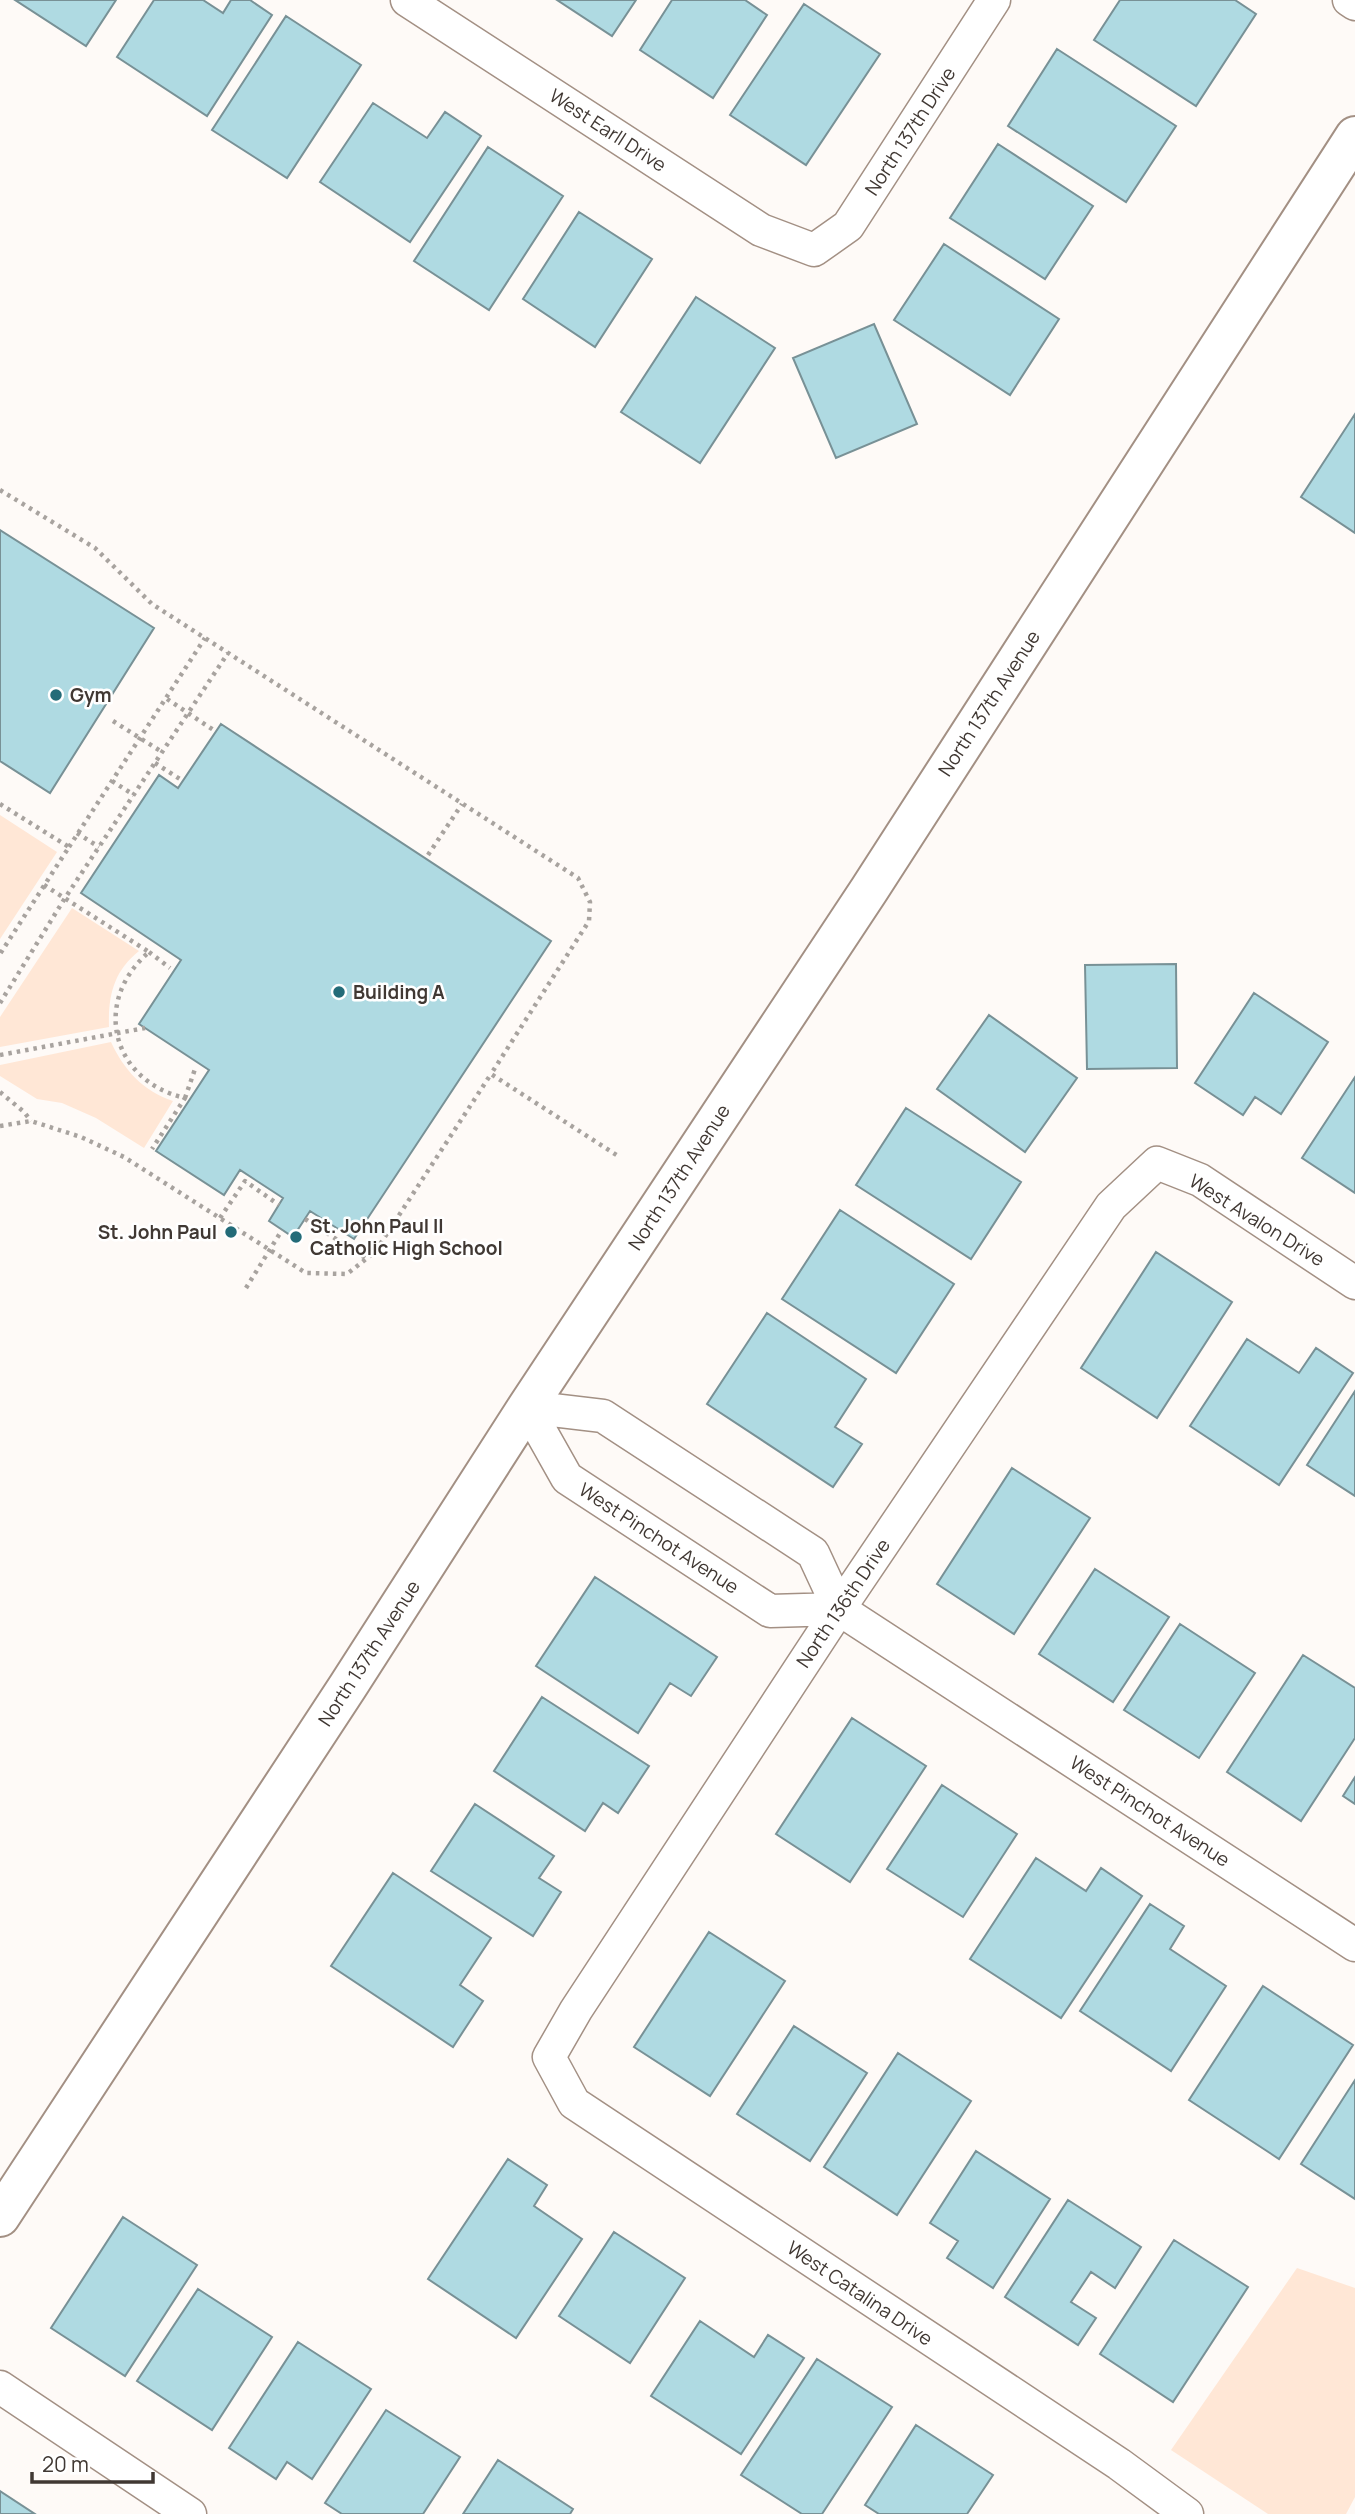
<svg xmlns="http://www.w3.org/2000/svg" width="1355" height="2514" viewBox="0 0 1355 2514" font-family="Manrope,sans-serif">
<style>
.green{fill:#ffe7d6}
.building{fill:#afdae2;stroke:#789196;stroke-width:2}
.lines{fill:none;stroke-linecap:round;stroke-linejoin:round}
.street-casing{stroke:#a39084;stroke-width:35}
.secondary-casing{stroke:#a39084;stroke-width:42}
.path{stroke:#a8a39f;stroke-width:4.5;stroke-dasharray:3.5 5;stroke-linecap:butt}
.street{stroke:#fff;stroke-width:32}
.secondary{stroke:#fff;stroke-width:38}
.poi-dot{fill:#236b78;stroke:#fff;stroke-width:2.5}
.labels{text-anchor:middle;stroke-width:5;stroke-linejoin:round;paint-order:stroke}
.street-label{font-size:19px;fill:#403833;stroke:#fff}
.poi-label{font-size:19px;font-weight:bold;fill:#403833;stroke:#fff;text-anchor:start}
</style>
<rect width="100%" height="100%" fill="#fefaf7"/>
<!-- green -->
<path class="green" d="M 0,815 L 57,852 L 0,939 Z
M 72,908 L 139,951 C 114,971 108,995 109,1027 L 0,1047 L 0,1017 Z
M 111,1042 C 124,1070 143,1091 173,1101 L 144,1148 L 96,1118 L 62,1103 L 37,1099 L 0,1076 L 0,1065 Z
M 1297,2268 L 1355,2288 L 1355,2497 L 1346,2514 L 1268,2514 L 1171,2450 Z"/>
<!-- building -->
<path class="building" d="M 15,0 L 116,0 L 86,46 Z
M 154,0 L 203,0 L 223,13 L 231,0 L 250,0 L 272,15 L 207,116 L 117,57 Z
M 557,0 L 636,0 L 612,36 Z
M 672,0 L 745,0 L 767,15 L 713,98 L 640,50 Z
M 1120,0 L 1235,0 L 1256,14 L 1196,106 L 1094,40 Z
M 804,4 L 880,54 L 806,165 L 730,115 Z
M 286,16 L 361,65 L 287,178 L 212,130 Z
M 1057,49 L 1176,126 L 1126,202 L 1008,126 Z
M 373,103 L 427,138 L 445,112 L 481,136 L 410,242 L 320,182 Z
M 998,144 L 1093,206 L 1045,279 L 950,218 Z
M 488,147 L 563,196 L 489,310 L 414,261 Z
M 579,212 L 652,259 L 595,347 L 523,299 Z
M 944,244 L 1059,319 L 1010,395 L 894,320 Z
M 696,297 L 775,348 L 700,463 L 621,412 Z
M 874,324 L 917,424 L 836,458 L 793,358 Z
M 1355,414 L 1355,533 L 1301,497 Z
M 0,530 L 154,628 L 50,793 L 0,761 Z
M 221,724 L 551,941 L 354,1239 L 310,1211 L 293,1237 L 269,1221 L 283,1198 L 240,1170 L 224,1195 L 156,1151 L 209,1070 L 139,1024 L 181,960 L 81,893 L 159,775 L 178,788 Z
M 1176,964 L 1177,1068 L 1087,1069 L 1085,965 Z
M 1254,993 L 1328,1042 L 1281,1114 L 1255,1097 L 1243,1115 L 1195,1083 Z
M 989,1015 L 1077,1078 L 1025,1152 L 937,1089 Z
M 1355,1077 L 1355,1193 L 1302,1158 Z
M 906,1108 L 1021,1182 L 971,1259 L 856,1185 Z
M 840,1210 L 954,1284 L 896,1373 L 782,1299 Z
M 1156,1252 L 1232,1302 L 1157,1418 L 1081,1368 Z
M 767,1313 L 866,1379 L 835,1427 L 862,1444 L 833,1487 L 707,1404 Z
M 1247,1339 L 1299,1373 L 1316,1348 L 1353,1373 L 1279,1485 L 1190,1426 Z
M 1355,1391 L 1355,1496 L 1307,1465 Z
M 1012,1468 L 1090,1518 L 1014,1634 L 937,1584 Z
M 1095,1569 L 1169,1617 L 1113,1702 L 1039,1654 Z
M 595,1577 L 717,1657 L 691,1696 L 670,1683 L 638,1733 L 536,1666 Z
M 1180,1624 L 1255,1673 L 1199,1758 L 1124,1710 Z
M 1303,1655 L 1355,1688 L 1355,1738 L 1301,1821 L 1227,1772 Z
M 542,1697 L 649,1766 L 618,1813 L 603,1803 L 585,1831 L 494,1771 Z
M 852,1718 L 926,1766 L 850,1882 L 776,1834 Z
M 1355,1777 L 1355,1804 L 1343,1796 Z
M 942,1785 L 1017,1834 L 963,1917 L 887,1869 Z
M 475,1804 L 554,1856 L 539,1878 L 561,1892 L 533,1936 L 431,1871 Z
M 1036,1858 L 1086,1891 L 1101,1868 L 1142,1896 L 1061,2018 L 970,1959 Z
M 393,1873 L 491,1938 L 460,1985 L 483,2001 L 453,2047 L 331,1966 Z
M 1150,1904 L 1184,1926 L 1170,1949 L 1226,1986 L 1171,2071 L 1080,2011 Z
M 709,1932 L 785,1981 L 710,2096 L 634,2047 Z
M 1263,1986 L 1353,2045 L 1279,2159 L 1189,2100 Z
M 794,2026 L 867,2073 L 810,2161 L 737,2114 Z
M 898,2053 L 971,2101 L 897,2215 L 824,2167 Z
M 1355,2080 L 1355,2199 L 1301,2164 Z
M 976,2151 L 1050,2199 L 993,2288 L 947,2258 L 958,2241 L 930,2223 Z
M 508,2159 L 547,2185 L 534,2206 L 582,2239 L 516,2338 L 428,2279 Z
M 1068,2200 L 1141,2247 L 1115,2288 L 1091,2272 L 1071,2302 L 1096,2318 L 1078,2345 L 1005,2297 Z
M 123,2217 L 197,2265 L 125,2376 L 51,2328 Z
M 614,2232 L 685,2278 L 630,2363 L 559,2316 Z
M 1174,2240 L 1248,2287 L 1173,2402 L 1100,2354 Z
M 198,2289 L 272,2337 L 212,2430 L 137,2381 Z
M 700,2321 L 754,2357 L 768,2335 L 804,2358 L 741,2454 L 651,2396 Z
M 298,2342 L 371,2389 L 312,2479 L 287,2462 L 276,2479 L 229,2448 Z
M 817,2359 L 892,2407 L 822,2514 L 802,2514 L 741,2475 Z
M 386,2410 L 460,2457 L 423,2514 L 342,2514 L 325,2503 Z
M 916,2425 L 993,2475 L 967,2514 L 879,2514 L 865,2505 Z
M 498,2460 L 573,2509 L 570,2514 L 463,2514 Z
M 0,2491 L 35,2514 L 0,2514 Z"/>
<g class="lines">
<!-- street casing -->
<g class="street-casing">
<path id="street" d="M 407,0 L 761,230 L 814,250 L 848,226 L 994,0
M 1349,0 L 1355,4
M 527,1407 L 603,1416 L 813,1553 L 839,1609 L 1355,1945
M 527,1407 L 567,1478 L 770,1611 L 839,1609
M 0,2387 L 190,2514
M 1187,2514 L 1119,2464 L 574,2103 L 549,2057 L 576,2010 L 839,1609 L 1111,1206 L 1157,1163 L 1200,1180 L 1355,1283"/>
</g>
<!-- secondary casing -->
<g class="secondary-casing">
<path id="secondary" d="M 0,2217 L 348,1686 L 527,1407 L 869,890 L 1355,136"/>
</g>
<!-- path -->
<path class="path" d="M 0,490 L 95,548 L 152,604 L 578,878 L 590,902 L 589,921 L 491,1074
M 167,699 L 215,731
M 113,721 L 162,752
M 155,763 L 183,781
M 112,781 L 134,795
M 0,804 L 69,847 L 0,954
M 77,833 L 99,847
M 69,847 L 205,638
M 428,855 L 462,804
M 44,885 L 149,952 C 91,1002 112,1081 185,1098 L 152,1149
M 149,952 L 170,968
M 0,1003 L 65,898 L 228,653
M 0,1055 L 145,1028
M 0,1092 L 24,1112 L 31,1121
M 185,1098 L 195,1069
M 0,1126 L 31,1121 L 81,1137 L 124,1157 L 306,1273 L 347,1274 L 375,1252 L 491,1074 L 618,1156
M 220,1218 L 245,1181 L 279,1205
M 305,1219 L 367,1259
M 246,1288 L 282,1230"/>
<!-- street -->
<use href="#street" class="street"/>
<!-- secondary -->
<use href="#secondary" class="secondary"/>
</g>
<!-- markers -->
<g class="poi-dot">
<circle cx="56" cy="695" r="7"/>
<circle cx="339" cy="992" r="7"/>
<circle cx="231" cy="1232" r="7"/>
<circle cx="296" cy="1237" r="7"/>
</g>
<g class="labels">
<!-- street labels -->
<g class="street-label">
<text transform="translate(608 130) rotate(33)" y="7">West Earll Drive</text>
<text transform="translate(910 131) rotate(-57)" y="7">North 137th Drive</text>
<text transform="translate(989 703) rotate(-57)" y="7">North 137th Avenue</text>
<text transform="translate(679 1177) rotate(-57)" y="7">North 137th Avenue</text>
<text transform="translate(1257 1220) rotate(32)" y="7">West Avalon Drive</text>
<text transform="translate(659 1538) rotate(33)" y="7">West Pinchot Avenue</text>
<text transform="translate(843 1603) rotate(-56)" y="7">North 136th Drive</text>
<text transform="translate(369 1653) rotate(-57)" y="7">North 137th Avenue</text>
<text transform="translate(1150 1811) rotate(33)" y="7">West Pinchot Avenue</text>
<text transform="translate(860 2293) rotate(34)" y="7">West Catalina Drive</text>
</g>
<!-- poi labels -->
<g class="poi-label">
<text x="70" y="702">Gym</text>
<text x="353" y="999">Building A</text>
<text x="310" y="1233">St. John Paul II<tspan x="310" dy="22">Catholic High School</tspan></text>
<text x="217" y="1239" text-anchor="end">St. John Paul</text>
</g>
</g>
<!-- scale -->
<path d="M32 2472v10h121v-10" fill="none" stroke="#403833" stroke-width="3.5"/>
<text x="42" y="2472" font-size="21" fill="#403833" stroke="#ffffff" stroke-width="5" paint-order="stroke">20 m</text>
</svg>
